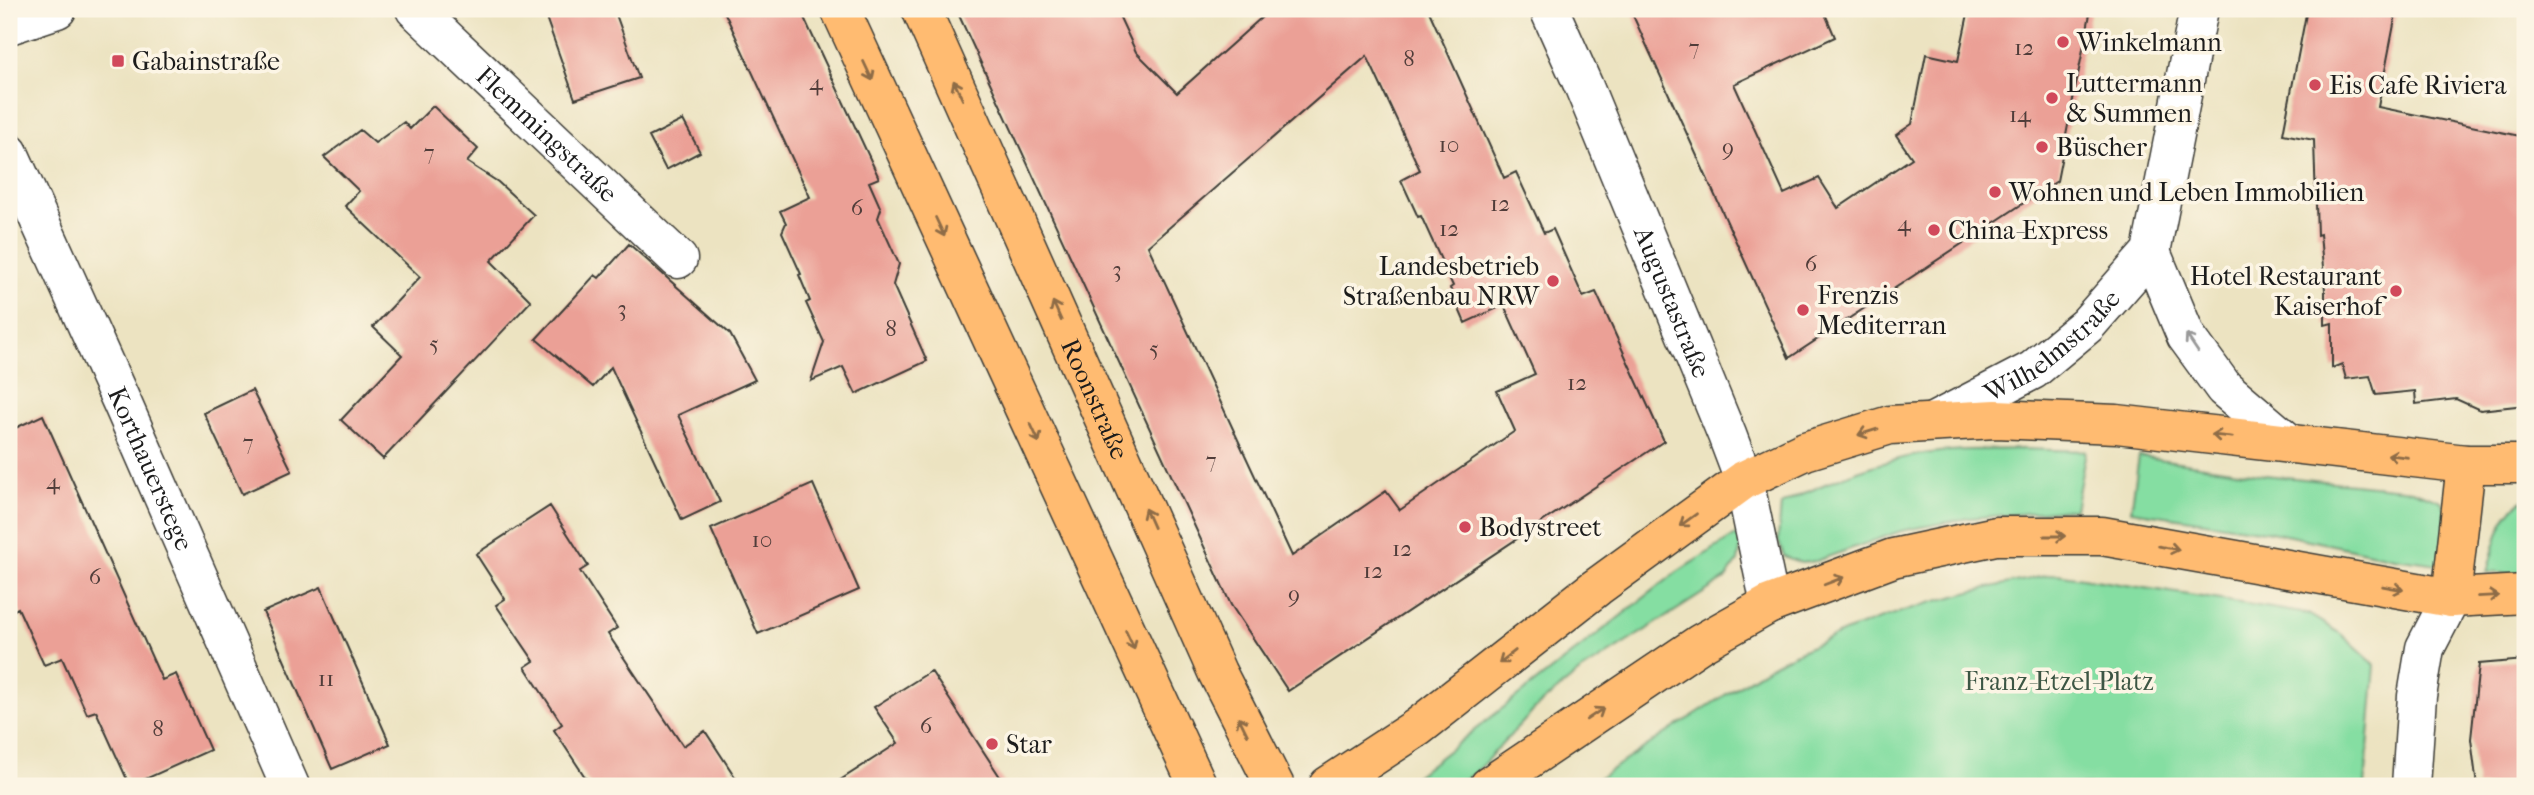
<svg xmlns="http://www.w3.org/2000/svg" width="2534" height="795" viewBox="0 0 2534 795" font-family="'IM FELL French Canon',serif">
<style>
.green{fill:#85dea2;stroke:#507d5f;stroke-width:2}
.building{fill:#eba096;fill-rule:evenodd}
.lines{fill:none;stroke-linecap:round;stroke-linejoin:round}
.street-casing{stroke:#3b3a35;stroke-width:41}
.primary-casing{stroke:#3b3a35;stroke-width:41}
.street{stroke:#fff;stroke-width:38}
.primary{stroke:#ffbb71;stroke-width:38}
.oneway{stroke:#8e6c46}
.oneway2{stroke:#999}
.poi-dot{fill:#d1495b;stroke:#fcf5e5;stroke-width:2.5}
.labels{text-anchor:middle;stroke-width:7;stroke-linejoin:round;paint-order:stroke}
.number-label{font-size:23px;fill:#503d3a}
.poi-label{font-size:26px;fill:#1c1c1c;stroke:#fcf5e5;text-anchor:start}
.street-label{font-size:26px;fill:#1c1c1c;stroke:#fcf5e5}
.park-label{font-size:26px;fill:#3c5644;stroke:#fcf5e5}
</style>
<rect width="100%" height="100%" fill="#fcf5e5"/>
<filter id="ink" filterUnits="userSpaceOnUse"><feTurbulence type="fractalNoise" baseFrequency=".0143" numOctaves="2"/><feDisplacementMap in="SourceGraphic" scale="14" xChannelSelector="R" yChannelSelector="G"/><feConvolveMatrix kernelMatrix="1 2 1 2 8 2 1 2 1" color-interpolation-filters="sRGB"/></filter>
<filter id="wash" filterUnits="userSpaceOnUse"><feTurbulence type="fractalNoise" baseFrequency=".00686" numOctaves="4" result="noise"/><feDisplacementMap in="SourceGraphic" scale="28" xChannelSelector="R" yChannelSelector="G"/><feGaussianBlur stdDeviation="1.57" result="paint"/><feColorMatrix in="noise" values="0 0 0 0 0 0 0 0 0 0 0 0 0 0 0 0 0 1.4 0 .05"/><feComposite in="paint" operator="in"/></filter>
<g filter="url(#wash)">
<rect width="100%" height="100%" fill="#ece3c1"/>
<!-- green -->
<path class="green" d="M 2020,449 L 2086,451 L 2075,509 L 1970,518 L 1901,531 L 1816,561 L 1801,563 L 1784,556 L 1778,540 L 1781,505 C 1830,480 1884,457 1939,452 C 1966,449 1993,450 2020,449 Z
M 2139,456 L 2264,475 L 2412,490 L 2441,501 L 2454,523 L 2438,564 L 2394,558 L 2271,532 L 2131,511 Z
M 2525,500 L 2525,575 L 2487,572 C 2495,548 2499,510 2525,500 Z
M 1744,530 L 1738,561 L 1725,579 L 1577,674 L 1538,706 L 1474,774 L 1450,786 L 1403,786 L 1677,572 Z
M 2057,574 L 2308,614 L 2341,634 L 2375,665 L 2365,786 L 1587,786 C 1633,755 1678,725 1725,695 C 1744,683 1763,669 1784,659 C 1870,616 1963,590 2057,574 Z"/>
<g id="blocks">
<!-- building -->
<path class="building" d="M 543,9 L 614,9 L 639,78 L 575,99 Z
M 723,9 L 800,9 L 879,178 L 869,182 L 881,209 L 878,218 L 899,264 L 893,285 L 927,361 L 856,394 L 843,367 L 811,381 L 824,342 L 806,303 L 810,301 L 799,275 L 801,274 L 782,232 L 786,223 L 780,211 L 810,197 Z
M 956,9 L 1116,9 L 1136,52 L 1177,93 L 1271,9 L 1428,9 L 1504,178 L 1516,172 L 1544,233 L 1553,229 L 1583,297 L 1596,292 L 1664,441 L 1288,691 L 1231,605 ZM 1367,56 L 1420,170 L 1401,180 L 1418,217 L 1421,216 L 1453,286 L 1450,288 L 1465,323 L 1504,305 L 1535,374 L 1497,391 L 1515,431 L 1400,510 L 1386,491 L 1292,556 L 1148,246 Z
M 1630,9 L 1823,9 L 1835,37 L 1734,84 L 1784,194 L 1819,178 L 1838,208 L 1912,158 L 1896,135 L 1912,124 L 1926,54 L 1958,61 L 1969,9 L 2091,9 L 2057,181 L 1789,358 Z
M 2307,9 L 2397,9 L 2378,107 L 2525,137 L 2525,405 L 2480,410 L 2456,399 L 2416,404 L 2415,391 L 2376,395 L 2370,376 L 2346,379 L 2342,364 L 2332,368 L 2332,323 L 2325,325 L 2325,290 L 2320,234 L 2317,235 L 2314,140 L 2283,134 Z
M 433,106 L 478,149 L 467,162 L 498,182 L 534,215 L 491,261 L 531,301 L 383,459 L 341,420 L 402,355 L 373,327 L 420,277 L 345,206 L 359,191 L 324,157 L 360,130 L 375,143 L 404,122 L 410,129 Z
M 683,120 L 700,152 L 666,170 L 649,137 Z
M 629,244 L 730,334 L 755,380 L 678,415 L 720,502 L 682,520 L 611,367 L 593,387 L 536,339 L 595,275 L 599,278 Z
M 252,390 L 292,471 L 242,494 L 204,413 Z
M 43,415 L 162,680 L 176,674 L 210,750 L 130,786 L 96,711 L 87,714 L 62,658 L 44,665 L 18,608 L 9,613 L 9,431 Z
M 813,484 L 859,590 L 758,634 L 711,529 Z
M 550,506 L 588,566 L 580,571 L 617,628 L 608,634 L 683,746 L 705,731 L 741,786 L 591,786 L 554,730 L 562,724 L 525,667 L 534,661 L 496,605 L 505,599 L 476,554 Z
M 321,587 L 390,744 L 332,769 L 263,612 Z
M 2525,660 L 2525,786 L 2477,786 L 2471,739 L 2479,664 Z
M 931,671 L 1006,786 L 831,786 L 898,743 L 874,707 Z"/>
</g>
</g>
<g filter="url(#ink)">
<use href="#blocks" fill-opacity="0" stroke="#3b3a35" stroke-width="2"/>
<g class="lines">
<!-- street casing -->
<g class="street-casing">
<g id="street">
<path id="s1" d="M 415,9 L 678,259"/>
<path id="s2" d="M 1549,9 L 1584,87 L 1727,435 L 1744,480 L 1770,604"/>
<path d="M 9,25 L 57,9"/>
<path id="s3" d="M 9,153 L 123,405 L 290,786"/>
<path d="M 2151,252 L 2186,336 L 2224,388 L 2290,444"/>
<path id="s4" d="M 1935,421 L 2033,370 L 2087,325 L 2151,252 L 2199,9"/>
<path d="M 2411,786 L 2417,696 L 2425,648 L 2451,598"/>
</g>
</g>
<!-- primary casing -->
<g class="primary-casing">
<g id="primary">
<path d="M 840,9 L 1198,786"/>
<path id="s5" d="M 921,9 L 1217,672 L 1275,786"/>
<path d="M 2451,598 L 2466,464"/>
<path d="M 1328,786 L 1418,727 L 1597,587 L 1744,480 L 1805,451 L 1890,425 L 1996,419 L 2117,424 L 2466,464 L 2525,464"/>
<path d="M 1489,786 L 1701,643 L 1770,604 L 1893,558 L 1996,536 L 2102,536 L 2451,598 L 2525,594"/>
</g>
</g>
<!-- street -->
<use href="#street" class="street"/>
<!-- primary -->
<use href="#primary" class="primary"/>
</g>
<!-- one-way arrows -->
<defs><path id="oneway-shaft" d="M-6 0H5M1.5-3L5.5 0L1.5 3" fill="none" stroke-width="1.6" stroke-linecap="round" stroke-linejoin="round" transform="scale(1.75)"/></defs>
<g class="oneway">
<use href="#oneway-shaft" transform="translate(868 71) rotate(65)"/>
<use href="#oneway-shaft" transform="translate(958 90) rotate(-115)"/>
<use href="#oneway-shaft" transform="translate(940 227) rotate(65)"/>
<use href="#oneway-shaft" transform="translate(1057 311) rotate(-114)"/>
<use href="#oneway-shaft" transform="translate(1868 432) rotate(163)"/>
<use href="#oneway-shaft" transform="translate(1035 433) rotate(65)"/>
<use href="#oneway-shaft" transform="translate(2222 436) rotate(-174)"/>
<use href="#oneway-shaft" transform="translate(2398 456) rotate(-173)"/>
<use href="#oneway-shaft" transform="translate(1149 518) rotate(-114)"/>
<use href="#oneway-shaft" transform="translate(1688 520) rotate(144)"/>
<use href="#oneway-shaft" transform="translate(2055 536)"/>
<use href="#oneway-shaft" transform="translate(2169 548) rotate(10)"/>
<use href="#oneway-shaft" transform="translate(1834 581) rotate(-21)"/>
<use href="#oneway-shaft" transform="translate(2393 588) rotate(10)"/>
<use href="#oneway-shaft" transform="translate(2488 596) rotate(-3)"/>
<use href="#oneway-shaft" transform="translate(1130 640) rotate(65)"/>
<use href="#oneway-shaft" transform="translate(1507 657) rotate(142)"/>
<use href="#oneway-shaft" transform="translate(1595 714) rotate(-34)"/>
<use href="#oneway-shaft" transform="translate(1243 726) rotate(-116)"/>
</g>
<use class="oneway2" href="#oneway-shaft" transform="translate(2192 343) rotate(-124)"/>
</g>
<!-- markers -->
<g class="poi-dot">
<circle cx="2063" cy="42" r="7"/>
<rect x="111" y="54" width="14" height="14" rx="3.5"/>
<circle cx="2315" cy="85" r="7"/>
<circle cx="2052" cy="98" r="7"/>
<circle cx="2042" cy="147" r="7"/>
<circle cx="1995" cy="192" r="7"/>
<circle cx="1934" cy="230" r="7"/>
<circle cx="1553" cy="281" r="7"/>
<circle cx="2396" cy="291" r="7"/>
<circle cx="1803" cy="310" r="7"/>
<circle cx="1465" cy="527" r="7"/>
<circle cx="992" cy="744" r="7"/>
</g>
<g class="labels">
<!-- number labels -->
<g class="number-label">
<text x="1694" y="55">7</text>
<text x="2024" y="55">12</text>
<text x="1409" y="66">8</text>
<text x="816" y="90">4</text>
<text x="2020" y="122">14</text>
<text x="1449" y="152">10</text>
<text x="1728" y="155">9</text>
<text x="429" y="160">7</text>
<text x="1500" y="211">12</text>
<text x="857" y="215">6</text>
<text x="1904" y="231">4</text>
<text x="1449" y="236">12</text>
<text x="1811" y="271">6</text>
<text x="1117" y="277">3</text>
<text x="622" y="316">3</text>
<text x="891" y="336">8</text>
<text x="434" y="351">5</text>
<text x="1154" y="356">5</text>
<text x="1577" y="390">12</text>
<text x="248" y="450">7</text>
<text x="1211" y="468">7</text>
<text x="53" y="489">4</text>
<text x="762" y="547">10</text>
<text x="1402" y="556">12</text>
<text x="1373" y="578">12</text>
<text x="95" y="584">6</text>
<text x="1294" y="602">9</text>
<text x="326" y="686">11</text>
<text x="926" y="733">6</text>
<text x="158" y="736">8</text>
</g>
<!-- poi labels -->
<g class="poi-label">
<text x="2077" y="51">Winkelmann</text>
<text x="132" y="70">Gabainstraße</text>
<text x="2066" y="92">Luttermann<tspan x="2066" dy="30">&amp; Summen</tspan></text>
<text x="2329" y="94">Eis Cafe Riviera</text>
<text x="2056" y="156">Büscher</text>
<text x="2009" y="201">Wohnen und Leben Immobilien</text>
<text x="1948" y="239">China-Express</text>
<text x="1539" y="275" text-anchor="end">Landesbetrieb<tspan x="1539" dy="30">Straßenbau NRW</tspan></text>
<text x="2382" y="285" text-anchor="end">Hotel Restaurant<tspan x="2382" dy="30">Kaiserhof</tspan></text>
<text x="1817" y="304">Frenzis<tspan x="1817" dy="30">Mediterran</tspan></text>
<text x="1479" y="536">Bodystreet</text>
<text x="1006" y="753">Star</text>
</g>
<!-- street labels -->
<g class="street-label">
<text dy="9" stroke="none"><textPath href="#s1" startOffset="182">Flemmingstraße</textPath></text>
<text dy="9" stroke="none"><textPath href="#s2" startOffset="318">Augustastraße</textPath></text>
<text dy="9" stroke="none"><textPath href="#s4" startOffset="140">Wilhelmstraße</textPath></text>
<text dy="9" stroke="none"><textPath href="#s5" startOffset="427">Roonstraße</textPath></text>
<text dy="9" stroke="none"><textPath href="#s3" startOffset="346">Korthauerstege</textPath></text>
</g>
<!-- park labels -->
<g class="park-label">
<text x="2059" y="690">Franz-Etzel-Platz</text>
</g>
</g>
<!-- margin -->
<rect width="2534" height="795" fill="none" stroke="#fcf5e5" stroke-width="35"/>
</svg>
